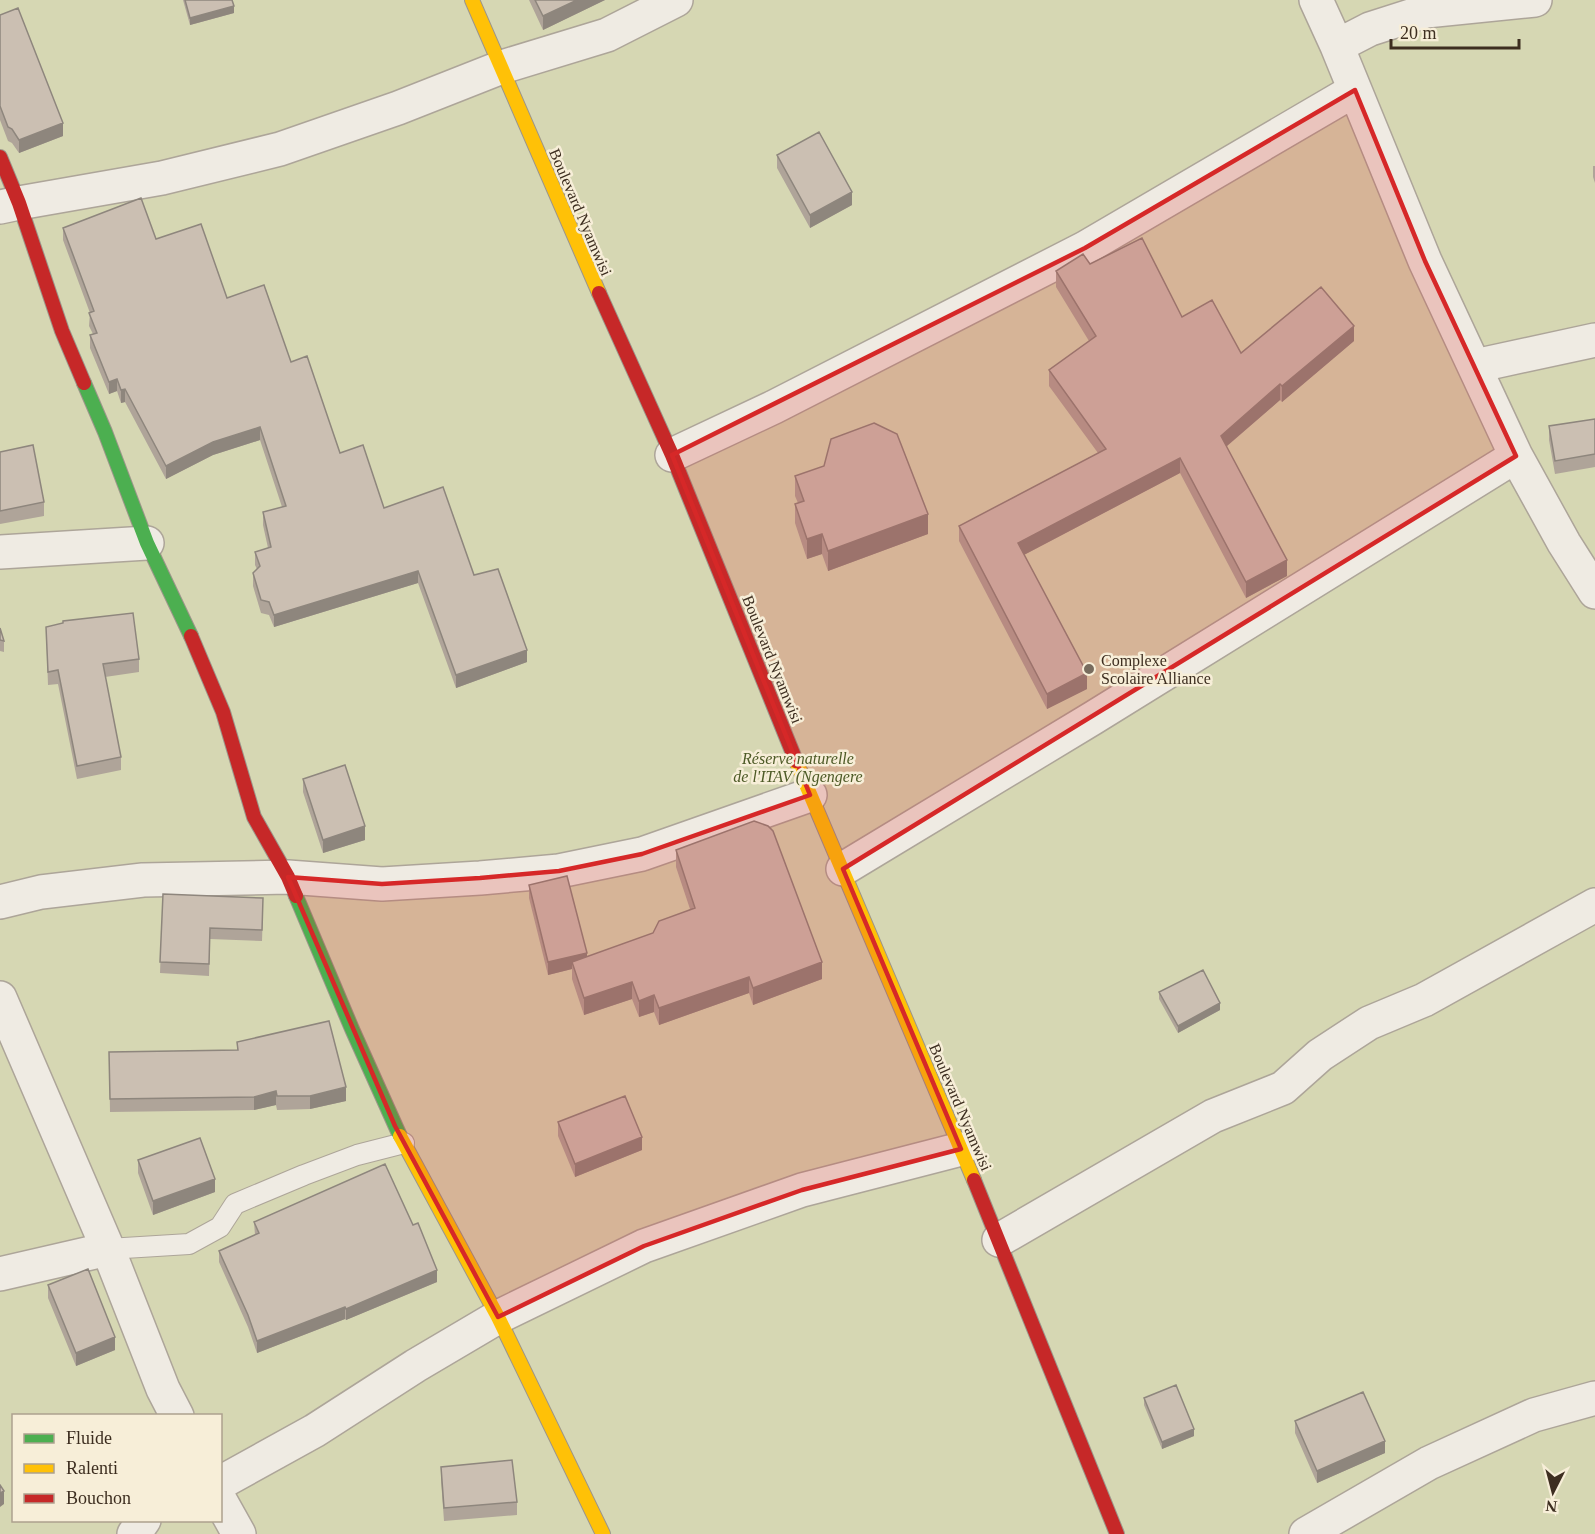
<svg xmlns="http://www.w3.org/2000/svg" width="1595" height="1534" viewBox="0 0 1595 1534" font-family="'Times New Roman',serif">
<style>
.green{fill:#d6d7b3;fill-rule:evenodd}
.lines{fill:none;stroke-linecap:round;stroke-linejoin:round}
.lane-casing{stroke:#ada599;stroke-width:22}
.street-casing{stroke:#ada599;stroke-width:36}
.fast-casing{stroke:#9c958a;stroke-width:16}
.slow-casing{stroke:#9c958a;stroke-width:16}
.jam-casing{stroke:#9c958a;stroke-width:16}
.lane{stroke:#efebe3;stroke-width:20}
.street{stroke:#efebe3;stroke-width:33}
.fast{stroke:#4caf50;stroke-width:14}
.slow{stroke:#ffc107;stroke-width:14}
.jam{stroke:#c62828;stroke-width:14}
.wall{fill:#afa499}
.shaded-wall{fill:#8e867d}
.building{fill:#cbbfb2;stroke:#8e867d;stroke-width:1.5}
.marked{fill:#d62828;fill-opacity:0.2;stroke:#d62828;stroke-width:4.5;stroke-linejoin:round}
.poi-dot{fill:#786c5e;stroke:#f7eed8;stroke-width:2}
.labels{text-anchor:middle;stroke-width:5;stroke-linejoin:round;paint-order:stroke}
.street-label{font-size:16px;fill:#3d2e20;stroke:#f7eed8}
.poi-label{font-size:16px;fill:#3d2e20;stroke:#f7eed8;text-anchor:start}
.park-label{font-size:16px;font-style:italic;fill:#4d5a26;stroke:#f7eed8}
</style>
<rect width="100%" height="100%" fill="#e7e0d1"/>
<!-- green -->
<path class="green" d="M 0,0 L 1595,0 L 1595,1534 L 0,1534 ZM 14,1416 L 220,1416 L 220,1520 L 14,1520 Z"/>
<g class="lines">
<!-- lane casing -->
<g class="lane-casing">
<path id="lane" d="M 108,1249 L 189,1244 L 220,1227 L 235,1204 L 304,1175 L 357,1155 L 404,1143"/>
</g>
<!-- street casing -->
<g class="street-casing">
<path id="street" d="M 1316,0 L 1337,46 L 1425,261 L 1516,456 L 1564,543 L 1595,592
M 1337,46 L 1370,29 L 1426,11 L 1535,0
M 0,207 L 19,203 L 162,178 L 280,149 L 398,108 L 502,67 L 607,35 L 676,0
M 1475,366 L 1595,340
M 672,455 L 774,407 L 1085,248 L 1355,90
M 0,552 L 147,543
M 843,869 L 1093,718 L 1516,456
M 0,902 L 41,892 L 143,880 L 288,877 L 382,884 L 480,878 L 559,871 L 642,854 L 810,795
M 0,998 L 108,1249 L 163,1389 L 177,1416
M 999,1240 L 1213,1116 L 1283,1088 L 1320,1055 L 1369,1023 L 1424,1000 L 1595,905
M 0,1274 L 108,1249
M 220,1483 L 314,1431 L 415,1366 L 498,1317 L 644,1246 L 802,1190 L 961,1149
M 220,1500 L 239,1534
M 134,1534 L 144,1520
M 1306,1534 L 1429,1463 L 1534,1415 L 1595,1398"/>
</g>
<!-- fast casing -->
<g class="fast-casing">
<path id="fast" d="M 84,383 L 105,432 L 147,543 L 191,636
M 296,896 L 352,1029 L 400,1136"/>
</g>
<!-- slow casing -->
<g class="slow-casing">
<path id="slow" d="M 472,0 L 599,293
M 796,761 L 974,1180
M 400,1136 L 498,1317 L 603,1534"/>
</g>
<!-- jam casing -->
<g class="jam-casing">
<path id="jam" d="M 0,157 L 19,203 L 62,331 L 84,383
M 599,293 L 672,455 L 796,761
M 191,636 L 223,712 L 254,817 L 288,877 L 296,896
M 974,1180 L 1117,1534"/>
</g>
<!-- lane -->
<use href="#lane" class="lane"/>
<!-- street -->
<use href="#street" class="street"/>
<!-- fast -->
<use href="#fast" class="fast"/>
<!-- slow -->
<use href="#slow" class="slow"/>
<!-- jam -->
<use href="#jam" class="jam"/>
</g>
<!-- wall -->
<path class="wall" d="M 183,0 L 232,0 L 234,13 L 190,25 Z
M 529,0 L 605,0 L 543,30 Z
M 0,15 L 63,136 L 19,153 L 12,143 L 8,141 L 0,120 Z
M 777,155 L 852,205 L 810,228 L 777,168 Z
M 1593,166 L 1595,166 L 1595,183 L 1593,177 Z
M 63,228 L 156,239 L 227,298 L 291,362 L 340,453 L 384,508 L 474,575 L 527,662 L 456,688 L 418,583 L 274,627 L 269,615 L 261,613 L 253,586 L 253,573 L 257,569 L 255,565 L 255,552 L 268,548 L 263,525 L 263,512 L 282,507 L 260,440 L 213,455 L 166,479 L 125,402 L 121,403 L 117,391 L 109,394 L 90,348 L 90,335 L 93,334 L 89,326 L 90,313 L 63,240 Z
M 1090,264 L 1241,353 L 1354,341 L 1282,402 L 1280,400 L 1226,447 L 1287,576 L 1246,598 L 1180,473 L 1024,555 L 1087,689 L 1047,709 L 959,541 L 959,526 L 1098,453 L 1049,386 L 1049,370 L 1089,341 L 1056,287 L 1056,271 Z
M 1595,419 L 1595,467 L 1555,474 L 1549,440 L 1549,426 Z
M 0,452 L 44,502 L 44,516 L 0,524 Z
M 795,476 L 928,534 L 828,571 L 822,554 L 807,559 L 795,523 L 795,504 L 798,503 L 795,496 Z
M 46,627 L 139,659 L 139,672 L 105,677 L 121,757 L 121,770 L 77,779 L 58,684 L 48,685 Z
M 0,628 L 4,641 L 4,652 L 0,651 Z
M 303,779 L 365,840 L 323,853 L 303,792 Z
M 676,850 L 822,979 L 753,1005 L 749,993 L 659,1025 L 654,1012 L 639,1017 L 632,999 L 584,1015 L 572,979 L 572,969 L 548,975 L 529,898 L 529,885 L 587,957 L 653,933 L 690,909 L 676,867 Z
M 163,894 L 263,909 L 262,941 L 210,939 L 209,976 L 160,973 Z
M 1159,992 L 1220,1010 L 1178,1033 L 1159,999 Z
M 237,1042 L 346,1101 L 310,1109 L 277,1110 L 276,1105 L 254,1110 L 110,1112 L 109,1052 L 237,1050 Z
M 558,1122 L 642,1150 L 575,1177 L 558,1136 Z
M 138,1160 L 215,1192 L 153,1215 L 138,1173 Z
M 254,1222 L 437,1282 L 346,1320 L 345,1319 L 257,1353 L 248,1327 L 219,1262 L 219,1251 L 255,1235 Z
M 48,1285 L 115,1350 L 76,1366 L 48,1298 Z
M 1144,1398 L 1194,1436 L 1162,1449 L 1144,1405 Z
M 1295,1421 L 1385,1453 L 1317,1483 L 1295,1433 Z
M 441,1467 L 517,1502 L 517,1515 L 444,1521 L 441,1480 Z"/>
<!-- shaded-wall -->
<path class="shaded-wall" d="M 577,0 L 605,0 L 543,30 L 543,16 Z
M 234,6 L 234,13 L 190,25 L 190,18 Z
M 63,123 L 63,136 L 19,153 L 19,140 Z
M 852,192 L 852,205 L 810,228 L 810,215 Z
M 1354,326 L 1354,341 L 1282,402 L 1282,386 Z
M 117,379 L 117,391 L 109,394 L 109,382 Z
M 1280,384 L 1280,400 L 1221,451 L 1221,436 Z
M 125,389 L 125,402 L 121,403 L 121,390 Z
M 260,427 L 260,440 L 213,455 L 166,479 L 166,466 L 213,442 Z
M 1180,458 L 1180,473 L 1018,558 L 1018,543 Z
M 928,514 L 928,534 L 828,571 L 828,551 Z
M 822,534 L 822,554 L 807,559 L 807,539 Z
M 1287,560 L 1287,576 L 1246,598 L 1246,582 Z
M 418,571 L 418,583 L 274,627 L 274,615 Z
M 527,650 L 527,662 L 456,688 L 456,675 Z
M 1087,673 L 1087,689 L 1047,709 L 1047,694 Z
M 365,826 L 365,840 L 323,853 L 323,840 Z
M 587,953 L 587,966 L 572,962 L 572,969 L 548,975 L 548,962 Z
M 822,962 L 822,979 L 753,1005 L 753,988 Z
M 749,977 L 749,993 L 659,1025 L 659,1008 Z
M 632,982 L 632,999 L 584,1015 L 584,998 Z
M 654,995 L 654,1012 L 639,1017 L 639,1001 Z
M 1220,1003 L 1220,1010 L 1178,1033 L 1178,1026 Z
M 346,1087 L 346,1101 L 310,1109 L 310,1096 Z
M 276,1091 L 276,1105 L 254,1110 L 254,1097 Z
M 642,1137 L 642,1150 L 575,1177 L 575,1164 Z
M 215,1179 L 215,1192 L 153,1215 L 153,1201 Z
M 437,1270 L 437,1282 L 346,1320 L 346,1309 Z
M 345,1307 L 345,1319 L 257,1353 L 257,1341 Z
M 115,1337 L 115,1350 L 76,1366 L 76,1353 Z
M 1194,1429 L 1194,1436 L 1162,1449 L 1162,1442 Z
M 1385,1441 L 1385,1453 L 1317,1483 L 1317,1471 Z
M 4,1491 L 4,1504 L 0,1507 L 0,1493 Z"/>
<!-- building -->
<path class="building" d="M 185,0 L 232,0 L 234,6 L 190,18 Z
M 535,0 L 577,0 L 543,16 Z
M 18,8 L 63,123 L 19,140 L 12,129 L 8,127 L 0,106 L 0,15 Z
M 819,132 L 852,192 L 810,215 L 777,155 Z
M 141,198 L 156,239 L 201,224 L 227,298 L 264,285 L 291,362 L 307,356 L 340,453 L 363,445 L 384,508 L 443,487 L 474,575 L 498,569 L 527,650 L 456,675 L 418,571 L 274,615 L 269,602 L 261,600 L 253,573 L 260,566 L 255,552 L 271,547 L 263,512 L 286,506 L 260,427 L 213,442 L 166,466 L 125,389 L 121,390 L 117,379 L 109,382 L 90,335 L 97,333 L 89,313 L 94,311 L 63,228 Z
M 1142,238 L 1182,317 L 1212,300 L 1241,353 L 1321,287 L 1354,326 L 1282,386 L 1280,384 L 1221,436 L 1287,560 L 1246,582 L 1180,458 L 1018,543 L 1087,673 L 1047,694 L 959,526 L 1106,449 L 1049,370 L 1096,336 L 1056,271 L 1083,254 L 1090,264 Z
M 1595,419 L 1595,454 L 1555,461 L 1549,426 Z
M 874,423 L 897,434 L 928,514 L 828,551 L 822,534 L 807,539 L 795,504 L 804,501 L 795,476 L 824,466 L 831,439 Z
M 33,445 L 44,502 L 0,511 L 0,452 Z
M 133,613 L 139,659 L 103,664 L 121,757 L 77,766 L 58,670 L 48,672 L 46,627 L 63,623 L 63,621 Z
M 0,628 L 4,641 L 0,640 Z
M 345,765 L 365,826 L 323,840 L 303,779 Z
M 754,821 L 768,826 L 773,831 L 822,962 L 753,988 L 749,977 L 659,1008 L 654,995 L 639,1001 L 632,982 L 584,998 L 572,962 L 653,933 L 659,921 L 695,908 L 676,850 Z
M 567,876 L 587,953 L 548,962 L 529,885 Z
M 163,894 L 263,898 L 262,930 L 210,928 L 209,964 L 160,962 Z
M 1203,970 L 1220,1003 L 1178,1026 L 1159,992 Z
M 329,1021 L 346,1087 L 310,1096 L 277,1096 L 276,1091 L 254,1097 L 110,1099 L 109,1052 L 238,1050 L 237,1042 Z
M 625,1096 L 642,1137 L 575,1164 L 558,1122 Z
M 200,1138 L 215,1179 L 153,1201 L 138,1160 Z
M 385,1164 L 413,1225 L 418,1223 L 437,1270 L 346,1309 L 345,1307 L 257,1341 L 248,1315 L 219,1251 L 259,1233 L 254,1222 Z
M 88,1269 L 115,1337 L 76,1353 L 48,1285 Z
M 1176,1385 L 1194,1429 L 1162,1442 L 1144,1398 Z
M 1363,1392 L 1385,1441 L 1317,1471 L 1295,1421 Z
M 512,1460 L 517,1502 L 444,1508 L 441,1467 Z
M 0,1485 L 4,1491 L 0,1493 Z"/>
<!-- marked area -->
<path class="marked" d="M 1355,90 L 1425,261 L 1516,456 L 843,869 L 961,1149 L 802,1190 L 644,1246 L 498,1317 L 395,1126 L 288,877 L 382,884 L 480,878 L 559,871 L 642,854 L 810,795 L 672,455 L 1085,248 Z"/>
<!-- markers -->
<circle class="poi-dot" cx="1089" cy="669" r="6"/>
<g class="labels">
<!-- street labels -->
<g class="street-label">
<text transform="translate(581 212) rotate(67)" y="6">Boulevard Nyamwisi</text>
<text transform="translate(773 659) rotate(68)" y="6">Boulevard Nyamwisi</text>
<text transform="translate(961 1107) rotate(67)" y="6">Boulevard Nyamwisi</text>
</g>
<!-- poi labels -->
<g class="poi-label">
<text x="1101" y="666">Complexe<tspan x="1101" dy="18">Scolaire Alliance</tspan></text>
</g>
<!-- park labels -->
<g class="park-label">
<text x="798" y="764">Réserve naturelle<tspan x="798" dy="18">de l'ITAV (Ngengere</tspan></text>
</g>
</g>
<!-- legend -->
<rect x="12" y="1414" width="210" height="108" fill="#f7eed8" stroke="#ada18e" stroke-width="1.5"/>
<rect x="24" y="1434" width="30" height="9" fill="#4caf50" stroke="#ada18e" stroke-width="1.5"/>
<text x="66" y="1444" font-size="18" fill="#3d2e20">Fluide</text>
<rect x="24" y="1464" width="30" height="9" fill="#ffc107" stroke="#ada18e" stroke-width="1.5"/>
<text x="66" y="1474" font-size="18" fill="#3d2e20">Ralenti</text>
<rect x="24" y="1494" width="30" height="9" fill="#c62828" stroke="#ada18e" stroke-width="1.5"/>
<text x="66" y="1504" font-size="18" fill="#3d2e20">Bouchon</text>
<!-- north arrow -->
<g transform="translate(1553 1492) rotate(186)" stroke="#f7eed8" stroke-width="4.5" paint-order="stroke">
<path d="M0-4.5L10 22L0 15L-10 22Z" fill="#3d2e20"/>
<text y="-9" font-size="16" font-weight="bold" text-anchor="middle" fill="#3d2e20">N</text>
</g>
<!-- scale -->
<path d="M1391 39v9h128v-9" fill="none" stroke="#3d2e20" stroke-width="3"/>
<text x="1400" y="39" font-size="18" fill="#3d2e20" stroke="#f7eed8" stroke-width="4.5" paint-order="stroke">20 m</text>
</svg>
